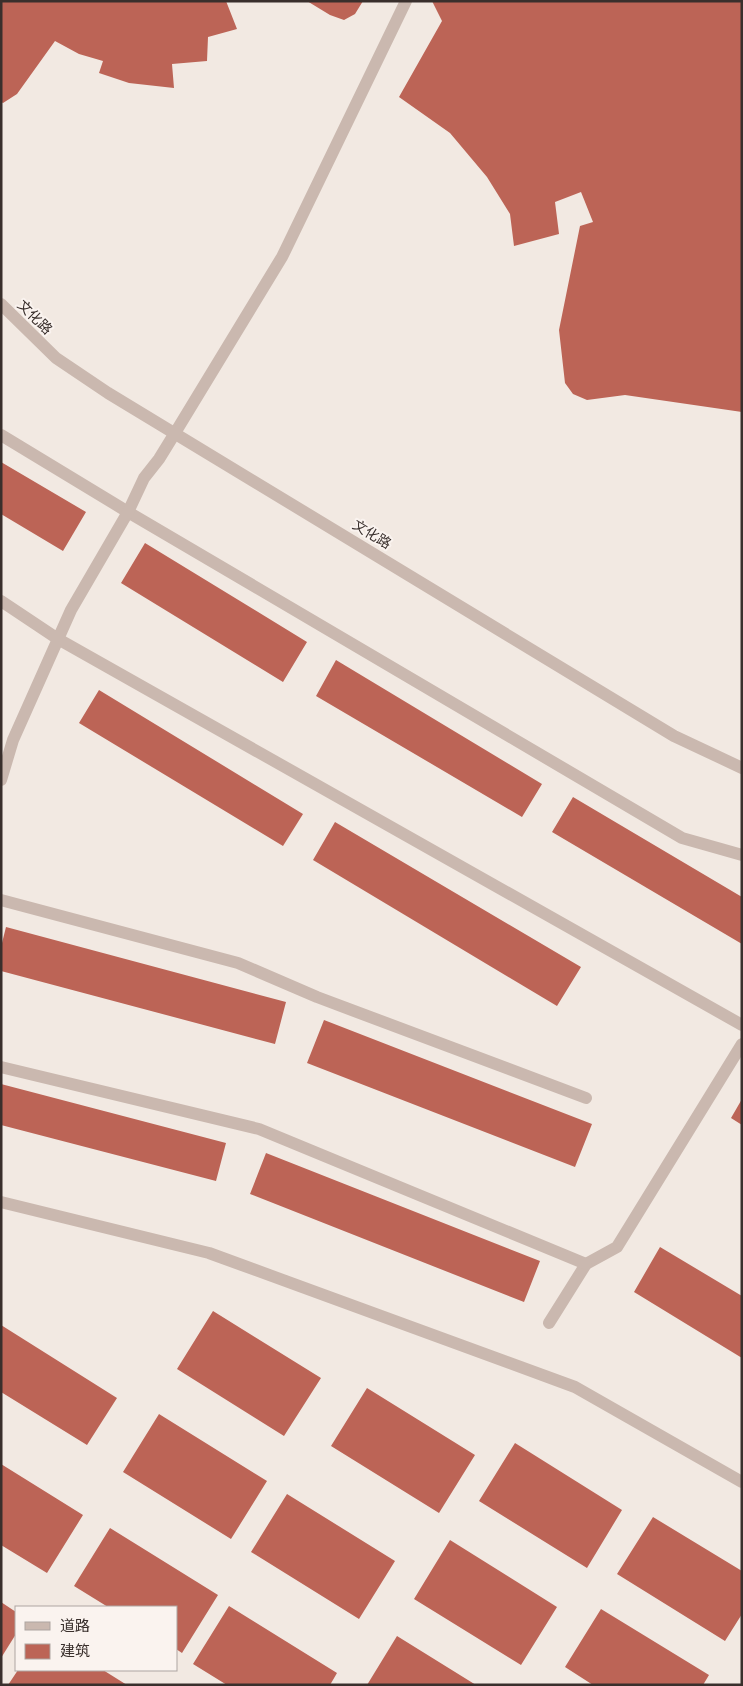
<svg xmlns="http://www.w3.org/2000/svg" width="743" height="1686" viewBox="0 0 743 1686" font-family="Lato,'Noto Sans SC',sans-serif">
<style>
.building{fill:#bc6456}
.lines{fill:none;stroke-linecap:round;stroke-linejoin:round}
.lane{stroke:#cab8af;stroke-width:12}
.street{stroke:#cab8af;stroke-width:12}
.labels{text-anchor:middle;stroke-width:4;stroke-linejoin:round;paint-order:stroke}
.street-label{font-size:14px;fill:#392f2c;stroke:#faf3ef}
</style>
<rect width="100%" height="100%" fill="#f2e9e2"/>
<!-- building -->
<path class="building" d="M 1,1 L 226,1 L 237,29 L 208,37 L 207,61 L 172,64 L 174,88 L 129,83 L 99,73 L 103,61 L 79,54 L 55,41 L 17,94 L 3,103 L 1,102 Z
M 307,1 L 363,1 L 355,14 L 344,20 L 330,15 Z
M 432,1 L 742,1 L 742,412 L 625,395 L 587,400 L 573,394 L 565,383 L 559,330 L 580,226 L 593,222 L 581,192 L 555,202 L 559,234 L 514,246 L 510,214 L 487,177 L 450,133 L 399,97 L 442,21 Z
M 1,462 L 86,512 L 63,551 L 1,514 Z
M 145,543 L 307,642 L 283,682 L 121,583 Z
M 336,660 L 542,784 L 522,817 L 316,696 Z
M 99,690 L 303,814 L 283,846 L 79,723 Z
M 573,797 L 742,897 L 742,944 L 552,832 Z
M 335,822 L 581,967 L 557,1006 L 313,860 Z
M 6,927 L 286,1002 L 275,1044 L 1,971 L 1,947 Z
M 324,1020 L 592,1124 L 575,1167 L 307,1063 Z
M 1,1084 L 226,1143 L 216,1181 L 1,1125 Z
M 742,1099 L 742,1125 L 731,1118 Z
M 266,1153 L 540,1261 L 524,1302 L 250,1194 Z
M 660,1247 L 742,1296 L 742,1358 L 634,1292 Z
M 213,1311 L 321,1378 L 284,1436 L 177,1369 Z
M 1,1325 L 117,1398 L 87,1445 L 1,1392 Z
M 367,1388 L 475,1455 L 439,1513 L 331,1446 Z
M 159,1414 L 267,1481 L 231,1539 L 123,1472 Z
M 515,1443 L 622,1510 L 587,1568 L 479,1501 Z
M 1,1464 L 83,1515 L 47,1573 L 1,1545 Z
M 287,1494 L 395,1561 L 359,1619 L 251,1552 Z
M 653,1517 L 742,1571 L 742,1614 L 725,1641 L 617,1574 Z
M 110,1528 L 218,1595 L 182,1653 L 176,1649 L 176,1607 L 108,1607 L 74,1586 Z
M 450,1540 L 557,1607 L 521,1665 L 414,1599 Z
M 1,1602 L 16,1612 L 16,1634 L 1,1658 Z
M 229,1606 L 337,1673 L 330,1685 L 227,1685 L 193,1664 Z
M 601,1609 L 709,1675 L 703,1685 L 593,1685 L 565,1667 Z
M 397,1636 L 476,1685 L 367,1685 Z
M 18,1670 L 103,1670 L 127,1685 L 8,1685 Z"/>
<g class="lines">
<!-- lane -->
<path class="lane" d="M 175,433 L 282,257 L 406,1
M 1,435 L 128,512 L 682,838 L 742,855
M 1,900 L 238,963 L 317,997 L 586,1098
M 549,1323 L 586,1264 L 617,1247 L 742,1044"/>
<!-- street -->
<path class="street" d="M 1,304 L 56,358 L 108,393 L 674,736 L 742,768
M 1,601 L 58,639 L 742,1025
M 1,780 L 13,740 L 71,610 L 128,512 L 144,478 L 159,459 L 175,433
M 1,1067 L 259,1129 L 586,1264
M 1,1202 L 209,1253 L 575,1387 L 742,1482"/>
</g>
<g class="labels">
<!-- street labels -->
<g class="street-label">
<text transform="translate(35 317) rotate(44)" y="5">文化路</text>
<text transform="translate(372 534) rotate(31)" y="5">文化路</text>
</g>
</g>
<!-- border -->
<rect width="743" height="1686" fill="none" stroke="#392f2c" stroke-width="5"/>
<!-- legend -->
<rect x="15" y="1606" width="162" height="65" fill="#faf3ef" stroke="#ada5a1"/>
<rect x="25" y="1622" width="25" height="8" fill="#cab8af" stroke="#ada5a1"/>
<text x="60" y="1631" font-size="15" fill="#392f2c">道路</text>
<rect x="25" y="1644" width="25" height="15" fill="#bc6456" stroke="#ada5a1"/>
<text x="60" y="1656" font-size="15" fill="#392f2c">建筑</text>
</svg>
